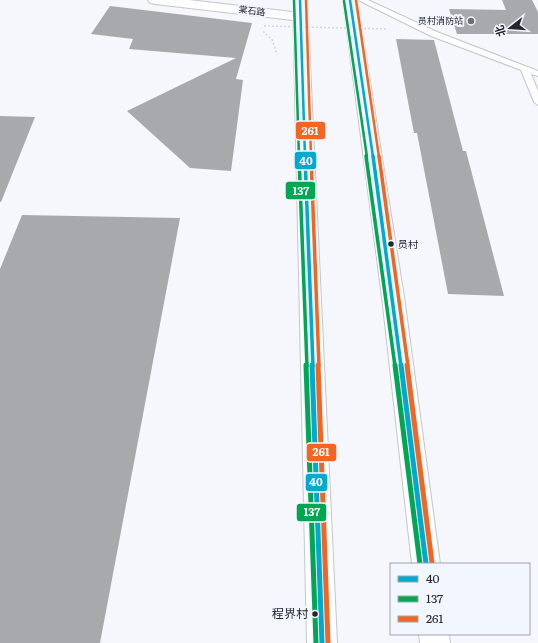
<svg xmlns="http://www.w3.org/2000/svg" width="538" height="643" viewBox="0 0 538 643" font-family="Literata,'Noto Sans SC',serif">
<style>
.building{fill:#a7a9ad}
.lines{fill:none;stroke-linecap:round;stroke-linejoin:round}
.lane-casing{stroke:#c4c6cb;stroke-width:2}
.street-casing{stroke:#c4c6cb;stroke-width:2}
.primary-casing{stroke:#c4c6cb;stroke-width:2}
.path{stroke:#d4d5d7;stroke-width:1.5;stroke-dasharray:2 2;stroke-linecap:butt}
.lane{fill:#fefeff;fill-rule:evenodd}
.street{fill:#fefeff;fill-rule:evenodd}
.primary{fill:#fefeff;fill-rule:evenodd}
.path-bridge{stroke:#d4d5d7;stroke-width:1.5;stroke-dasharray:2 2;stroke-linecap:butt}
.bus-1-far2-casing{stroke:#f2f6ff;stroke-width:4.5}
.bus-1-far1-casing{stroke:#f2f6ff;stroke-width:6}
.bus-1-casing{stroke:#f2f6ff;stroke-width:8}
.bus-2-far2-casing{stroke:#f2f6ff;stroke-width:4.5}
.bus-2-far1-casing{stroke:#f2f6ff;stroke-width:6}
.bus-2-casing{stroke:#f2f6ff;stroke-width:8}
.bus-3-far2-casing{stroke:#f2f6ff;stroke-width:4.5}
.bus-3-far1-casing{stroke:#f2f6ff;stroke-width:6}
.bus-3-casing{stroke:#f2f6ff;stroke-width:8}
.bus-1-far2{stroke:#00a9ce;stroke-width:2.5}
.bus-1-far1{stroke:#00a9ce;stroke-width:3.5}
.bus-1{stroke:#00a9ce;stroke-width:5}
.bus-2-far2{stroke:#00a651;stroke-width:2.5}
.bus-2-far1{stroke:#00a651;stroke-width:3.5}
.bus-2{stroke:#00a651;stroke-width:5}
.bus-3-far2{stroke:#f26522;stroke-width:2.5}
.bus-3-far1{stroke:#f26522;stroke-width:3.5}
.bus-3{stroke:#f26522;stroke-width:5}
.poi-dot{fill:#6d6f74;stroke:#f2f6ff;stroke-width:1.5}
.bus-dot{fill:#24262b;stroke:#f2f6ff;stroke-width:1.5}
.labels{text-anchor:middle;stroke-width:4;stroke-linejoin:round;paint-order:stroke}
.far-street-label{font-size:9px;fill:#24262b;stroke:#f2f6ff}
.far-poi-label{font-size:9px;fill:#24262b;stroke:#f2f6ff;text-anchor:end}
.bus-label{font-size:10px;fill:#24262b;stroke:#f2f6ff;text-anchor:start}
.near-bus-label{font-size:12px;fill:#24262b;stroke:#f2f6ff;text-anchor:end}
.line-badge{stroke:#f2f6ff;stroke-width:1.5}
.badge-label{font-size:11px;text-anchor:middle;font-weight:bold;fill:#fff}
</style>
<rect width="100%" height="100%" fill="#f5f7fc"/>
<!-- building -->
<path class="building" d="M 502,0 L 532,0 L 538,12 L 538,34 L 457,34 L 449,9 L 506,10 Z
M 110,6 L 252,23 L 236,79 L 243,80 L 231,171 L 190,168 L 127,111 L 236,58 L 129,49 L 133,39 L 91,34 Z
M 396,39 L 434,40 L 463,151 L 466,151 L 504,296 L 448,294 L 417,133 L 414,133 Z
M 0,116 L 35,117 L 1,202 L 0,202 Z
M 22,215 L 180,218 L 100,643 L 0,643 L 0,269 Z"/>
<g class="lines">
<!-- lane casing -->
<g class="lane-casing">
<path id="lane" d="M 358,0 L 368,0 L 437,32 L 538,71 L 538,76 L 531,74 L 538,91 L 538,105 L 534,102 L 521,70 L 431,36 Z"/>
</g>
<!-- street casing -->
<g class="street-casing">
<path id="street" d="M 148,0 L 189,0 L 301,13 L 306,14 L 308,17 L 306,20 L 301,21 L 155,4 L 150,3 Z"/>
</g>
<!-- primary casing -->
<g class="primary-casing">
<path id="primary" d="M 293,0 L 307,0 L 337,643 L 307,643 Z
M 343,0 L 357,0 L 404,297 L 440,564 L 412,564 L 382,297 Z
M 419,634 L 449,634 L 450,643 L 420,643 Z"/>
</g>
<!-- path -->
<path class="path" d="M 264,31 L 264,33 L 272,39 L 277,55"/>
<!-- lane -->
<use href="#lane" class="lane"/>
<!-- street -->
<use href="#street" class="street"/>
<!-- primary -->
<use href="#primary" class="primary"/>
<!-- path-bridge -->
<path class="path-bridge" d="M 264,26 L 388,29"/>
<!-- bus-1-far2 casing -->
<g class="bus-1-far2-casing">
<path id="bus-1-far2" d="M 300,0 L 305,157
M 350,0 L 373,157"/>
</g>
<!-- bus-1-far1 casing -->
<g class="bus-1-far1-casing">
<path id="bus-1-far1" d="M 305,156 L 313,366
M 373,156 L 401,366"/>
</g>
<!-- bus-1 casing -->
<g class="bus-1-casing">
<path id="bus-1" d="M 312,365 L 322,643
M 401,365 L 426,564"/>
</g>
<!-- bus-2-far2 casing -->
<g class="bus-2-far2-casing">
<path id="bus-2-far2" d="M 294,0 L 299,157
M 344,1 L 367,157"/>
</g>
<!-- bus-2-far1 casing -->
<g class="bus-2-far1-casing">
<path id="bus-2-far1" d="M 299,156 L 307,366
M 366,156 L 395,366"/>
</g>
<!-- bus-2 casing -->
<g class="bus-2-casing">
<path id="bus-2" d="M 306,365 L 316,643
M 395,365 L 420,564"/>
</g>
<!-- bus-3-far2 casing -->
<g class="bus-3-far2-casing">
<path id="bus-3-far2" d="M 306,0 L 311,157
M 356,0 L 379,157"/>
</g>
<!-- bus-3-far1 casing -->
<g class="bus-3-far1-casing">
<path id="bus-3-far1" d="M 311,156 L 319,366
M 379,156 L 408,366"/>
</g>
<!-- bus-3 casing -->
<g class="bus-3-casing">
<path id="bus-3" d="M 318,365 L 328,643
M 407,365 L 432,563"/>
</g>
<!-- bus-1-far2 -->
<use href="#bus-1-far2" class="bus-1-far2"/>
<!-- bus-1-far1 -->
<use href="#bus-1-far1" class="bus-1-far1"/>
<!-- bus-1 -->
<use href="#bus-1" class="bus-1"/>
<!-- bus-2-far2 -->
<use href="#bus-2-far2" class="bus-2-far2"/>
<!-- bus-2-far1 -->
<use href="#bus-2-far1" class="bus-2-far1"/>
<!-- bus-2 -->
<use href="#bus-2" class="bus-2"/>
<!-- bus-3-far2 -->
<use href="#bus-3-far2" class="bus-3-far2"/>
<!-- bus-3-far1 -->
<use href="#bus-3-far1" class="bus-3-far1"/>
<!-- bus-3 -->
<use href="#bus-3" class="bus-3"/>
</g>
<!-- markers -->
<circle class="poi-dot" cx="471" cy="21" r="4"/>
<g class="bus-dot">
<circle cx="391" cy="244" r="3.5"/>
<circle cx="315" cy="614" r="3.5"/>
</g>
<g class="labels">
<!-- far-street labels -->
<g class="far-street-label">
<text transform="translate(252 11) rotate(7)" y="3">棠石路</text>
</g>
<!-- far-poi labels -->
<g class="far-poi-label">
<text x="463" y="24">员村消防站</text>
</g>
<!-- bus labels -->
<g class="bus-label">
<text x="398" y="248">员村</text>
</g>
<!-- near-bus labels -->
<g class="near-bus-label">
<text x="308" y="618">程界村</text>
</g>
</g>
<g class="line-badge">
<rect x="295" y="121" width="31" height="19" rx="4" fill="#f26522"/>
<rect x="294" y="151" width="23" height="19" rx="4" fill="#00a9ce"/>
<rect x="285" y="181" width="31" height="19" rx="4" fill="#00a651"/>
<rect x="306" y="443" width="31" height="19" rx="4" fill="#f26522"/>
<rect x="305" y="473" width="23" height="19" rx="4" fill="#00a9ce"/>
<rect x="296" y="503" width="31" height="19" rx="4" fill="#00a651"/>
</g>
<g class="badge-label">
<text x="310" y="135">261</text>
<text x="306" y="165">40</text>
<text x="301" y="195">137</text>
<text x="321" y="456">261</text>
<text x="316" y="486">40</text>
<text x="312" y="516">137</text>
</g>
<!-- legend -->
<rect x="390" y="563" width="140" height="72" fill="#f2f6ff" stroke="#a0a3aa"/>
<rect x="398" y="576" width="20" height="6" fill="#00a9ce" stroke="#a0a3aa"/>
<text x="426" y="583" font-size="12" fill="#24262b">40</text>
<rect x="398" y="596" width="20" height="6" fill="#00a651" stroke="#a0a3aa"/>
<text x="426" y="603" font-size="12" fill="#24262b">137</text>
<rect x="398" y="616" width="20" height="6" fill="#f26522" stroke="#a0a3aa"/>
<text x="426" y="623" font-size="12" fill="#24262b">261</text>
<!-- north arrow -->
<g transform="translate(510 28) rotate(253)" stroke="#f2f6ff" stroke-width="3" paint-order="stroke">
<path d="M0-3L7 15L0 10L-7 15Z" fill="#24262b"/>
<text y="-6" font-size="11" font-weight="bold" text-anchor="middle" fill="#24262b">北</text>
</g>
</svg>
